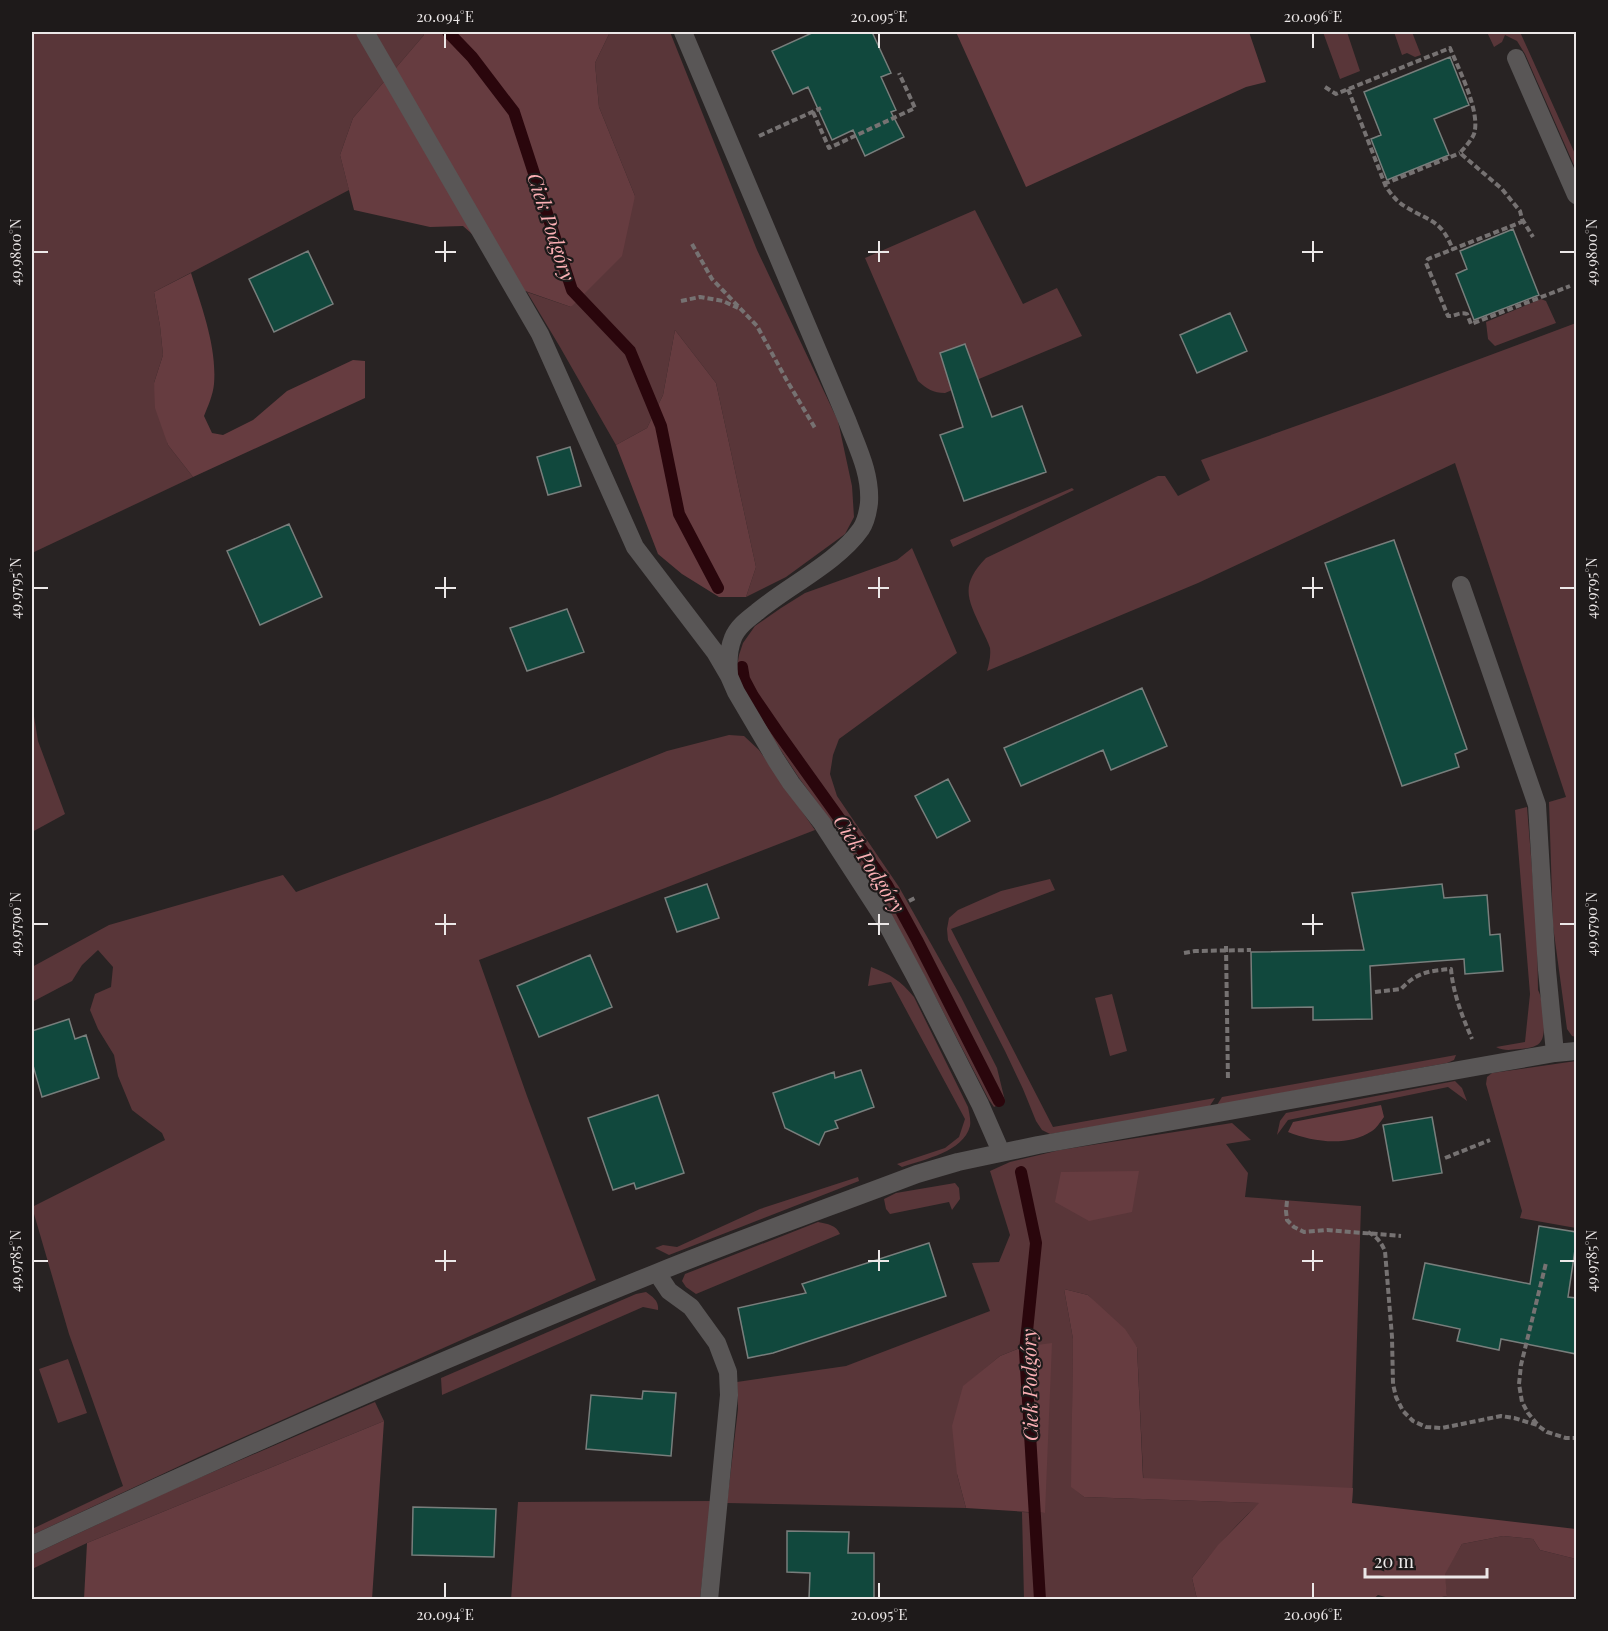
<svg xmlns="http://www.w3.org/2000/svg" width="1608" height="1631" viewBox="0 0 1608 1631" font-family="'Playfair Display',serif">
<style>
.green{fill:#593639}
.forest{fill:#663c40}
.lines{fill:none;stroke-linecap:round;stroke-linejoin:round}
.stream{stroke:#2a060c;stroke-width:12}
.building{fill:#11483d;stroke:#787e7c;stroke-width:1.5}
.path{stroke:#767272;stroke-width:4;stroke-dasharray:6 3;stroke-linecap:butt}
.minor{stroke:#595656;stroke-width:18}
.ticks{fill:none;stroke:#ece8e8;stroke-width:2}
.labels{text-anchor:middle;stroke-width:4.5;stroke-linejoin:round;paint-order:stroke}
.water-label{font-size:20px;font-style:italic;fill:#fbafb4;stroke:#1e1a1a}
.neatline{fill:none;stroke:#ece8e8;stroke-width:2}
.ticks-label{font-size:15px;text-anchor:middle;fill:#ece8e8}
</style>
<rect width="100%" height="100%" fill="#282323"/>
<!-- green -->
<path class="green" d="M 32,32 L 422,32 L 424,35 L 353,118 L 340,155 L 349,190 L 154,292 L 160,326 L 163,355 L 154,383 L 168,445 L 193,477 L 32,553 Z
M 610,32 L 670,32 L 757,250 L 838,421 L 852,486 L 854,517 L 845,534 L 786,577 L 746,597 L 756,567 L 716,383 L 675,330 L 663,395 L 647,428 L 616,445 L 560,347 L 527,292 L 571,307 L 635,196 L 599,107 L 595,63 Z
M 1323,32 L 1347,32 L 1360,71 L 1340,79 Z
M 1394,32 L 1412,32 L 1421,55 L 1415,57 L 1407,53 L 1402,55 Z
M 1487,32 L 1520,32 L 1576,156 L 1576,170 L 1525,54 L 1517,41 L 1505,35 L 1502,42 L 1494,47 Z
M 975,210 L 1023,304 L 1057,288 L 1082,336 L 945,393 C 933,393 927,389 918,381 L 865,258 Z
M 1541,299 L 1546,301 L 1556,323 L 1495,346 L 1488,339 L 1486,322 Z
M 1576,323 L 1576,1037 L 1572,1036 L 1567,1029 L 1553,926 L 1549,802 L 1566,797 L 1455,463 L 1198,583 L 987,671 C 989,664 991,656 990,648 C 988,642 985,636 982,630 C 968,599 959,586 986,558 L 1158,476 L 1165,476 L 1178,496 L 1210,480 L 1201,460 L 1383,395 Z
M 1072,488 L 1074,490 L 953,547 L 950,540 Z
M 912,548 L 957,653 L 839,739 L 833,755 L 830,774 L 837,796 L 899,887 L 961,997 L 997,1068 L 1005,1101 L 994,1107 L 989,1100 L 922,971 L 833,824 L 799,778 L 746,697 L 739,682 L 737,667 L 739,655 L 743,643 L 755,626 L 781,608 L 805,593 L 897,560 Z
M 32,704 L 38,741 L 65,814 L 32,832 Z
M 729,735 L 744,736 L 759,750 L 815,830 L 479,960 L 527,1096 L 596,1280 L 201,1456 L 32,1535 L 32,1529 L 123,1486 L 69,1334 L 32,1207 L 165,1140 L 162,1133 L 132,1110 L 118,1076 L 114,1055 L 98,1029 L 90,1010 L 95,994 L 111,987 L 113,967 L 98,950 L 82,965 L 72,981 L 34,1001 L 32,1000 L 32,967 L 109,925 L 283,875 L 296,892 L 550,798 L 667,751 Z
M 1527,807 L 1537,931 L 1538,990 C 1543,998 1547,1034 1541,1041 C 1537,1048 1527,1048 1519,1049 C 1510,1050 1504,1051 1496,1047 L 1525,1042 L 1530,994 L 1515,810 Z
M 1050,879 L 1055,890 L 951,929 L 1053,1127 L 1215,1098 L 1209,1107 L 1050,1134 L 1042,1130 L 1036,1121 L 1023,1089 L 1005,1051 L 948,940 L 947,929 L 949,918 L 958,910 L 1001,891 Z
M 871,967 C 890,974 901,981 914,997 L 968,1107 C 969,1112 971,1120 970,1126 C 963,1152 925,1159 902,1167 L 897,1164 L 945,1148 L 959,1137 L 965,1119 L 891,982 L 868,986 Z
M 1112,994 L 1127,1051 L 1110,1056 L 1095,998 Z
M 1456,1055 L 1454,1060 L 1447,1063 L 1217,1105 L 1222,1097 Z
M 1576,1061 L 1576,1228 L 1520,1218 L 1522,1211 L 1486,1084 L 1487,1077 L 1492,1073 Z
M 1455,1081 L 1462,1088 L 1467,1101 L 1448,1087 L 1288,1120 L 1277,1135 L 1280,1121 L 1286,1113 Z
M 1232,1123 L 1251,1140 L 1226,1144 L 1248,1173 L 1245,1197 L 1361,1206 L 1352,1503 L 1144,1493 L 1137,1347 L 1088,1295 L 1064,1289 L 1073,1339 L 1072,1487 L 1084,1497 L 1260,1503 C 1234,1526 1213,1551 1192,1578 L 1197,1599 L 1024,1599 L 1022,1512 L 1045,1513 L 1022,1347 L 1000,1356 L 963,1387 L 957,1474 L 966,1508 L 727,1503 L 738,1409 L 737,1382 L 846,1366 L 990,1311 L 972,1263 L 999,1262 L 1010,1235 L 990,1171 L 1010,1162 L 1060,1150 Z
M 858,1177 L 859,1181 L 669,1255 L 655,1248 L 663,1245 L 677,1247 L 760,1209 Z
M 955,1183 L 959,1188 L 960,1199 L 952,1210 L 949,1202 L 890,1214 L 886,1209 L 884,1199 L 896,1193 Z
M 818,1222 C 828,1224 836,1225 840,1234 L 696,1294 L 686,1287 L 682,1281 L 685,1274 Z
M 646,1292 C 653,1297 659,1301 658,1310 L 643,1307 L 442,1395 L 441,1378 L 636,1294 Z
M 68,1359 L 87,1413 L 58,1423 L 39,1369 Z
M 375,1402 L 384,1421 L 87,1543 L 32,1569 L 32,1555 L 171,1490 Z
M 711,1501 L 700,1599 L 511,1600 L 518,1502 Z
M 1503,1536 L 1533,1539 L 1540,1550 L 1576,1559 L 1576,1599 L 1432,1600 L 1447,1596 L 1444,1574 L 1462,1544 Z"/>
<!-- forest -->
<path class="forest" d="M 422,32 L 610,32 L 595,63 L 599,107 L 635,196 L 622,256 L 571,307 L 502,283 L 479,240 L 463,226 L 430,227 L 354,210 L 340,155 L 353,118 L 424,35 Z
M 956,32 L 1249,32 L 1266,82 L 1246,87 L 1026,187 Z
M 191,273 C 202,308 217,347 214,384 C 213,395 208,406 204,416 L 212,433 L 223,435 L 253,420 L 287,391 L 353,360 L 365,361 L 365,398 L 193,477 L 168,445 L 155,408 L 154,383 L 163,355 L 160,326 L 154,292 Z
M 675,330 L 716,383 L 756,567 L 746,597 L 719,597 L 682,574 L 658,554 L 616,445 L 647,428 L 663,395 Z
M 1381,1105 L 1384,1117 C 1380,1122 1377,1128 1372,1131 C 1348,1147 1313,1142 1288,1132 L 1293,1122 Z
M 1139,1171 L 1132,1212 L 1089,1221 L 1055,1202 L 1061,1172 Z
M 1064,1289 L 1088,1295 L 1125,1329 L 1137,1347 L 1143,1478 L 1353,1488 L 1352,1503 L 1576,1529 L 1576,1559 L 1540,1550 L 1533,1539 L 1503,1536 L 1462,1544 L 1445,1574 L 1447,1596 C 1424,1601 1400,1602 1378,1595 L 1372,1600 L 1197,1599 L 1192,1578 L 1218,1545 L 1259,1503 L 1084,1497 L 1071,1487 L 1073,1339 Z
M 1052,1343 L 1045,1513 L 966,1508 L 957,1474 L 952,1426 L 963,1386 L 1000,1356 L 1022,1347 Z
M 384,1421 L 372,1599 L 84,1599 L 87,1543 Z"/>
<g class="lines">
<!-- stream -->
<path class="stream" d="M 448,32 L 472,57 L 514,112 L 572,290 L 630,351 L 661,426 L 679,514 L 718,588
M 742,667 L 744,679 L 753,696 L 779,734 L 887,885 L 917,940 L 999,1101
M 1021,1172 L 1036,1243 L 1025,1351 L 1040,1600"/>
</g>
<!-- building -->
<path class="building" d="M 814,32 L 872,32 L 891,73 L 881,77 L 896,110 L 891,112 L 904,137 L 865,156 L 853,130 L 832,140 L 808,87 L 793,94 L 772,51 Z
M 1450,57 L 1469,105 L 1434,119 L 1449,155 L 1387,180 L 1371,139 L 1381,135 L 1364,92 Z
M 1513,229 L 1539,295 L 1474,320 L 1456,274 L 1467,269 L 1460,251 Z
M 308,251 L 333,304 L 274,332 L 249,279 Z
M 1230,313 L 1247,351 L 1197,373 L 1180,335 Z
M 965,344 L 992,417 L 1022,406 L 1046,472 L 964,501 L 940,435 L 963,427 L 940,353 Z
M 570,447 L 581,486 L 548,495 L 537,457 Z
M 289,524 L 322,597 L 260,625 L 227,551 Z
M 1394,540 L 1467,749 L 1455,754 L 1459,767 L 1402,786 L 1325,563 Z
M 567,609 L 584,652 L 527,671 L 510,628 Z
M 1142,688 L 1167,746 L 1111,770 L 1103,750 L 1021,786 L 1004,748 Z
M 948,779 L 970,821 L 937,838 L 915,796 Z
M 707,884 L 719,918 L 677,932 L 665,898 Z
M 1442,884 L 1444,898 L 1487,895 L 1490,935 L 1500,934 L 1503,971 L 1465,974 L 1464,959 L 1370,966 L 1372,1019 L 1313,1020 L 1313,1007 L 1252,1008 L 1251,952 L 1364,950 L 1352,893 Z
M 590,955 L 612,1007 L 539,1037 L 517,986 Z
M 69,1019 L 75,1039 L 86,1035 L 99,1078 L 42,1097 L 32,1062 L 32,1031 Z
M 861,1070 L 874,1107 L 835,1121 L 838,1128 L 825,1132 L 819,1145 L 785,1128 L 773,1093 L 834,1072 L 835,1078 Z
M 658,1095 L 684,1173 L 636,1189 L 634,1183 L 613,1190 L 588,1118 Z
M 1432,1117 L 1442,1173 L 1393,1181 L 1383,1125 Z
M 1539,1226 L 1576,1232 L 1576,1243 L 1568,1297 L 1576,1298 L 1576,1354 L 1501,1339 L 1499,1350 L 1457,1341 L 1460,1329 L 1413,1319 L 1425,1263 L 1530,1284 Z
M 929,1243 L 946,1296 L 773,1353 L 748,1358 L 738,1308 L 806,1293 L 802,1284 Z
M 643,1391 L 676,1393 L 671,1456 L 586,1449 L 591,1395 L 642,1399 Z
M 413,1507 L 496,1509 L 494,1557 L 412,1555 Z
M 787,1531 L 849,1532 L 848,1553 L 874,1553 L 874,1599 L 809,1599 L 810,1573 L 787,1572 Z"/>
<g class="lines">
<!-- path -->
<path class="path" d="M 1325,87 L 1336,94 L 1450,48 C 1459,70 1481,112 1474,134 C 1471,141 1465,147 1460,153 L 1502,189 L 1520,211 L 1522,219 L 1533,237
M 1348,89 L 1386,187 C 1392,195 1397,202 1406,207 C 1430,222 1441,219 1453,250
M 813,112 L 829,148 L 915,108 L 899,73
M 759,136 L 821,108
M 1384,184 L 1460,153
M 1524,221 L 1428,259 L 1426,263 L 1448,316 C 1455,317 1460,311 1467,314 L 1471,324 L 1570,286
M 692,244 L 712,279 L 757,326 L 786,379 L 815,428
M 681,301 L 700,297 L 723,301 L 738,308
M 909,901 L 917,897
M 1226,946 L 1228,1081
M 1184,953 L 1195,951 L 1251,950
M 1375,992 L 1401,989 C 1417,972 1429,971 1451,969 C 1453,993 1462,1016 1472,1039
M 1445,1158 L 1490,1140
M 1287,1201 L 1286,1211 L 1287,1220 L 1294,1227 L 1304,1232 L 1327,1230 L 1401,1236
M 1368,1232 C 1377,1237 1381,1242 1385,1251 L 1392,1337 L 1393,1384 L 1396,1397 L 1403,1411 L 1413,1421 L 1426,1427 L 1442,1428 L 1501,1416 L 1514,1418 L 1537,1425 L 1547,1432 L 1566,1438 L 1576,1438
M 1537,1424 L 1528,1413 L 1522,1402 L 1519,1384 L 1521,1365 L 1546,1263"/>
<!-- minor -->
<path class="minor" d="M 365,32 L 540,334 L 635,547 L 715,652 L 729,676 L 736,692 L 776,760 L 791,783 L 822,823 L 883,917 L 917,980 L 980,1104 L 1001,1152
M 683,32 L 847,420 C 857,447 871,473 869,503 C 868,511 865,523 861,529 C 838,562 788,586 757,612 C 748,619 737,627 733,638 C 728,650 728,662 729,674
M 1516,58 L 1576,195
M 1461,585 L 1537,805 L 1547,970 L 1555,1053
M 657,1273 L 669,1291 L 691,1307 L 717,1343 L 728,1372 L 729,1395 L 709,1600
M 32,1545 C 237,1449 445,1358 656,1273 C 742,1238 830,1207 917,1174 L 958,1162 L 1038,1145 L 1481,1066 L 1555,1053 L 1576,1051"/>
</g>
<!-- ticks -->
<path class="ticks" d="M 445,33 L 445,48M 879,33 L 879,48M 1313,33 L 1313,48M 445,241 L 445,262M 879,241 L 879,262M 1313,241 L 1313,262M 33,252 L 48,252M 435,252 L 456,252M 868,252 L 889,252M 1302,252 L 1323,252M 1560,252 L 1575,252M 445,577 L 445,598M 879,577 L 879,598M 1313,577 L 1313,598M 33,588 L 48,588M 435,588 L 456,588M 868,588 L 889,588M 1302,588 L 1323,588M 1560,588 L 1575,588M 445,914 L 445,935M 879,914 L 879,935M 1313,914 L 1313,935M 33,924 L 48,924M 435,924 L 456,924M 868,924 L 889,924M 1302,924 L 1323,924M 1560,924 L 1575,924M 445,1250 L 445,1271M 879,1250 L 879,1271M 1313,1250 L 1313,1271M 33,1261 L 48,1261M 435,1261 L 456,1261M 868,1261 L 889,1261M 1302,1261 L 1323,1261M 1560,1261 L 1575,1261M 445,1583 L 445,1598M 879,1583 L 879,1598M 1313,1583 L 1313,1598"/>
<g class="labels">
<!-- water labels -->
<g class="water-label">
<text transform="translate(551 227) rotate(72)" y="7">Ciek Podgóry</text>
<text transform="translate(869 864) rotate(57)" y="7">Ciek Podgóry</text>
<text transform="translate(1030 1385) rotate(-91)" y="7">Ciek Podgóry</text>
</g>
</g>
<!-- border -->
<rect width="1608" height="1631" fill="none" stroke="#1e1a1a" stroke-width="66"/>
<!-- scale -->
<path d="M1365 1568v9h122v-9" fill="none" stroke="#ece8e8" stroke-width="3"/>
<text x="1374" y="1568" font-size="18" fill="#ece8e8" stroke="#1e1a1a" stroke-width="4.5" paint-order="stroke">20 m</text>
<rect x="33" y="33" width="1542" height="1565" class="neatline"/>
<g class="ticks-label">
<text x="445" y="22">20.094°E</text>
<text x="879" y="22">20.095°E</text>
<text x="1313" y="22">20.096°E</text>
<text transform="translate(16 252) rotate(-90)" y="5">49.9800°N</text>
<text transform="translate(1592 252) rotate(-90)" y="5">49.9800°N</text>
<text transform="translate(16 588) rotate(-90)" y="5">49.9795°N</text>
<text transform="translate(1592 588) rotate(-90)" y="5">49.9795°N</text>
<text transform="translate(16 924) rotate(-90)" y="5">49.9790°N</text>
<text transform="translate(1592 924) rotate(-90)" y="5">49.9790°N</text>
<text transform="translate(16 1261) rotate(-90)" y="5">49.9785°N</text>
<text transform="translate(1592 1261) rotate(-90)" y="5">49.9785°N</text>
<text x="445" y="1620">20.094°E</text>
<text x="879" y="1620">20.095°E</text>
<text x="1313" y="1620">20.096°E</text>
</g>
</svg>
